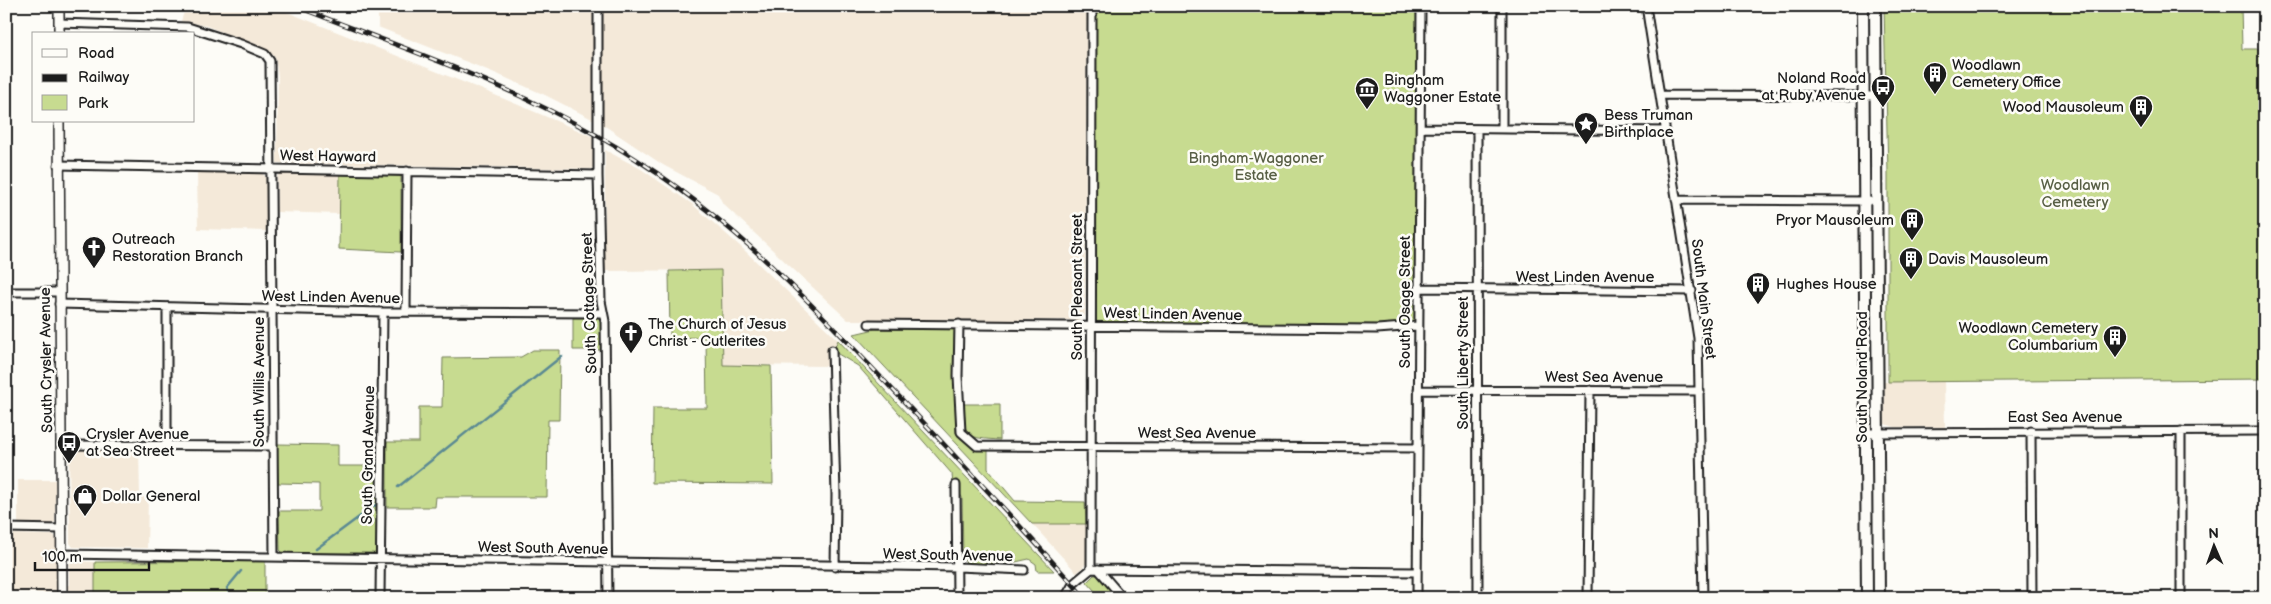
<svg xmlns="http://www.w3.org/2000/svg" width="2271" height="604" viewBox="0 0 2271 604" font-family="'Balsamiq Sans',sans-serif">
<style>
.built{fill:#f4e9d9}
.green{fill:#c7db90;stroke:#727c56}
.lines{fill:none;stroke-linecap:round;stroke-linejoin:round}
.stream{stroke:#5a8993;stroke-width:2.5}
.street-casing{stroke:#1c1c1c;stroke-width:11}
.secondary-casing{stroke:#1c1c1c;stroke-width:12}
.primary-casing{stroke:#1c1c1c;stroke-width:14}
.street{stroke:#fdfcf7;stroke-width:7}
.secondary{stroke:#fdfcf7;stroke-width:9}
.primary{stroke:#fdfcf7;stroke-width:10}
.rail-casing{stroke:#1c1c1c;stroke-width:4.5}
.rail{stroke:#fdfcf7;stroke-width:2.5;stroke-dasharray:8;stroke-linecap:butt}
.labels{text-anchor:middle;stroke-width:5;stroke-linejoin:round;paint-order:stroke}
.poi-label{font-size:15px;fill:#1c1c1c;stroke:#fdfcf7;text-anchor:start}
.street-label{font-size:15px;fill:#1c1c1c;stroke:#fdfcf7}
.park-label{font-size:15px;fill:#585f45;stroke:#fdfcf7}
</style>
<rect width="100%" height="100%" fill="#fdfcf7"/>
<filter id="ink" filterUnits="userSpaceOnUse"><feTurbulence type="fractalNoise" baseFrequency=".02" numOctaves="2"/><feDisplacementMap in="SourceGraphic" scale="10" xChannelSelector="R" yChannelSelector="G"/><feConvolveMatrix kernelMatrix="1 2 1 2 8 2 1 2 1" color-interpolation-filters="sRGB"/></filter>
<g filter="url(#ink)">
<!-- built -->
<path class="built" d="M 186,6 L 272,6 L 483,90 L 594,137 L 595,166 L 591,169 L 277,163 L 278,76 L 275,57 L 267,50 L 207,26 L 181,21 Z
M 378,6 L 594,6 L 594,120 L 545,95 L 490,71 L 378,27 Z
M 601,6 L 1087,6 L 1085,316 L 1078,320 L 848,320 L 723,204 L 718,194 L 663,165 L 602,124 Z
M 605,150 L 641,169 L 692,204 L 741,247 L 838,340 L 833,351 L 829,366 L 723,365 L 721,270 L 605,271 Z
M 197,172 L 261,173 L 265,176 L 268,180 L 267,231 L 198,229 Z
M 284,173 L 340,174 L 339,214 L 277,212 L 277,177 L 279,174 Z
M 1944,381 L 1945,427 L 1895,427 L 1885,424 L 1884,382 Z
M 69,449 L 139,449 L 140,497 L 148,497 L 147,548 L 73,547 L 70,543 Z
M 18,480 L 55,480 L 55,522 L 52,524 L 18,524 Z
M 1032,524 L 1086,524 L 1086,564 L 1077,573 Z
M 6,534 L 54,535 L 57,540 L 58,594 L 6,591 Z
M 73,561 L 95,562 L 95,594 L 69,594 L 69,564 Z"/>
<!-- green -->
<path class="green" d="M 1092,6 L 1421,6 L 1417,326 L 1090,327 Z
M 1884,6 L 2241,6 L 2242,49 L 2265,49 L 2265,379 L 1888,382 L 1888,173 Z
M 340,174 L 401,176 L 401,252 L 339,249 Z
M 721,270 L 723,365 L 771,366 L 773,484 L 652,483 L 653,408 L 707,408 L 706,338 L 670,337 L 669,271 Z
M 573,318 L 599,318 L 602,322 L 603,350 L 573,350 Z
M 875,329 L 956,329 L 956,433 L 974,449 L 988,449 L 988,469 L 1015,501 L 1085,502 L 1086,524 L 1032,524 L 854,334 Z
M 838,340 L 1024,539 L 1054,571 L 1037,571 L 1036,564 L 1029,559 L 1011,563 L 971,564 L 966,562 L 963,557 L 962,497 L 953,485 L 952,474 L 858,366 L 833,351 Z
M 533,350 L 560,350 L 559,420 L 548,420 L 547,497 L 436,497 L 435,507 L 387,507 L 387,442 L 419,442 L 419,407 L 442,407 L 443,358 L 521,357 Z
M 961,404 L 1000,404 L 1000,440 C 967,438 965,438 961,404 Z
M 277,444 L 338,445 L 338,466 L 376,466 L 378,550 L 375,553 L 283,553 L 280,550 L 279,511 L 319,511 L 319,484 L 278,483 Z
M 265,561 L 265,598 L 69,598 L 69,594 L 95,594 L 95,562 Z
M 1094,575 L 1100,575 L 1119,598 L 1101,598 L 1087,582 Z"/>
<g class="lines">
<!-- stream -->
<path class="stream" d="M 398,487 L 562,356
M 316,549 L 378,503
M 230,598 L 227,588 L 241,571"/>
<!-- street casing -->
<g class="street-casing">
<path id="street" d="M 598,6 L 598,175 L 601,301 L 605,321 L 608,598
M 1502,6 L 1502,129
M 1646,6 L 1698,338 L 1703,598
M 59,23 L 188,27 L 241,44 L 265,54 L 270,61 L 274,557
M 1660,95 L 1876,96
M 1421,128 L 1666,131
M 1477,129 L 1478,598
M 58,165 L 598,175
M 1676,200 L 1869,201
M 1418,288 L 1692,291
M 6,292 L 59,292
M 59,304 L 383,312 L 602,313
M 167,307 L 167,445
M 406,311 L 407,171
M 869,324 L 1377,329 L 1417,326
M 959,324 L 958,376 L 961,432 L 977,446 L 1418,448
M 832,350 L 836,495 L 835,567
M 1418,390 L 1700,391
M 2031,431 L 2032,598
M 1866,433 L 2265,431
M 61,445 L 269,446 L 273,441
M 956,485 L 957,598
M 6,528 L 62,529
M 62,554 L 958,567 L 1024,570
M 1091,569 L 1092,6
M 1098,569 L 1123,598
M 380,598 L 383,312
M 1065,598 L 1073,584 L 1091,569 L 1416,572
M 1417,598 L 1421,6
M 1588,598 L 1590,390
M 2181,598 L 2181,431"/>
</g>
<!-- secondary casing -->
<g class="secondary-casing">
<path id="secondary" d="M 59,6 L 59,34
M 59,121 L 62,598"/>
</g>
<!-- primary casing -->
<g class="primary-casing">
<path id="primary" d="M 1863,6 L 1867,598
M 1875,6 L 1879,598"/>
</g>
<!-- street -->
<use href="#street" class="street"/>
<!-- secondary -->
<use href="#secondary" class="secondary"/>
<!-- primary -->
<use href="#primary" class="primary"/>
<!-- rail casing -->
<g class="rail-casing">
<path id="rail" d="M 295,6 C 397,46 502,81 596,135 C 717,203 800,291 893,390 C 958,459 1022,527 1085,598"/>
</g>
<!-- rail -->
<use href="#rail" class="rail"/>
</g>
</g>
<!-- icons -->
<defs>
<g id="building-pin" transform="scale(1.25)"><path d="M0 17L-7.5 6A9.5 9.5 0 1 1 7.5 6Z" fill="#1c1c1c" stroke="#fdfcf7"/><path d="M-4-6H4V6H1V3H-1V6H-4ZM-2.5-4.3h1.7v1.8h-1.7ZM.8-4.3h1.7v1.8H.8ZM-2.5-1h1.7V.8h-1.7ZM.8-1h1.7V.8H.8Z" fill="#fff"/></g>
<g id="bus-pin" transform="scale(1.25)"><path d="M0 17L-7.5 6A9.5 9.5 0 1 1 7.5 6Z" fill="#1c1c1c" stroke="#fdfcf7"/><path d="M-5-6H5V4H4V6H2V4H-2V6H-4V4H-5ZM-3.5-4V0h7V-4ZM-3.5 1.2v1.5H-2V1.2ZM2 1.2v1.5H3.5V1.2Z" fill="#fff"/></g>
<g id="museum-pin" transform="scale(1.25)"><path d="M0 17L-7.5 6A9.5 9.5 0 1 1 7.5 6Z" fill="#1c1c1c" stroke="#fdfcf7"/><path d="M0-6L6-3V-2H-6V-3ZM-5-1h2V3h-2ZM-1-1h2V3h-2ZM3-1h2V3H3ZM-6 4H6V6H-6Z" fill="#fff"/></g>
<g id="sight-pin" transform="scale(1.25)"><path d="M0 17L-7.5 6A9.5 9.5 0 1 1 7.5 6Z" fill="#1c1c1c" stroke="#fdfcf7"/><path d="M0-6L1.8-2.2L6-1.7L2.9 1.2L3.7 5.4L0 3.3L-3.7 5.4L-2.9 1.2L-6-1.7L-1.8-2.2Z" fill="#fff"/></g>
<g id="church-pin" transform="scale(1.25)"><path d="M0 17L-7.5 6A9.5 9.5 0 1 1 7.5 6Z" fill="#1c1c1c" stroke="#fdfcf7"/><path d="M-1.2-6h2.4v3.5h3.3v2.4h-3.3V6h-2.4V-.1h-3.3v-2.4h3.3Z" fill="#fff"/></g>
<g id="shop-pin" transform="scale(1.25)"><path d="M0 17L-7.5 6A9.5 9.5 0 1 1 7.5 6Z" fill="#1c1c1c" stroke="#fdfcf7"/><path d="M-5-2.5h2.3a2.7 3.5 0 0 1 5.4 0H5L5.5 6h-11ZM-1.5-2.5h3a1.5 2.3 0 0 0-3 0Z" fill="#fff"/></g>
</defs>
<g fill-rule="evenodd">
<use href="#building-pin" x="1935" y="74"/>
<use href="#bus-pin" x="1883" y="87"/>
<use href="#museum-pin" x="1367" y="89"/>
<use href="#building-pin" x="2141" y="107"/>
<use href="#sight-pin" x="1586" y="124"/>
<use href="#building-pin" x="1912" y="220"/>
<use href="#church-pin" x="94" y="248"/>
<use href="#building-pin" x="1911" y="259"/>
<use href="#building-pin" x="1758" y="284"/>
<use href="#church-pin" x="631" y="333"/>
<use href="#building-pin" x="2115" y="337"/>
<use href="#bus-pin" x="69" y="443"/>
<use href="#shop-pin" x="85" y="496"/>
</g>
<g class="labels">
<!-- poi labels -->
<g class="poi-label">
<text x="1952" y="70">Woodlawn<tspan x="1952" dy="17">Cemetery Office</tspan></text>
<text x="1866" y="83" text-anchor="end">Noland Road<tspan x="1866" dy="17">at Ruby Avenue</tspan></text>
<text x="1384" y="85">Bingham<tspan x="1384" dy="17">Waggoner Estate</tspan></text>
<text x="2124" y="112" text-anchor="end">Wood Mausoleum</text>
<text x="1604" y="120">Bess Truman<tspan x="1604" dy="17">Birthplace</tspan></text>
<text x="1894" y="225" text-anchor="end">Pryor Mausoleum</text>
<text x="112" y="244">Outreach<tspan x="112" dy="17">Restoration Branch</tspan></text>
<text x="1928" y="264">Davis Mausoleum</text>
<text x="1776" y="289">Hughes House</text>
<text x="648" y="329">The Church of Jesus<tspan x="648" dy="17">Christ - Cutlerites</tspan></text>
<text x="2098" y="333" text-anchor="end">Woodlawn Cemetery<tspan x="2098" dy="17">Columbarium</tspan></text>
<text x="86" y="439">Crysler Avenue<tspan x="86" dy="17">at Sea Street</tspan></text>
<text x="102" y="501">Dollar General</text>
</g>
<!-- street labels -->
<g class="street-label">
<text transform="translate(328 156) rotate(1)" y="5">West Hayward</text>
<text x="1585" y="282">West Linden Avenue</text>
<text transform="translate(1077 287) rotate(-90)" y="5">South Pleasant Street</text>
<text transform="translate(331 297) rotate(1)" y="5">West Linden Avenue</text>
<text transform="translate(1704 299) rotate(83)" y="5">South Main Street</text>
<text transform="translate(1405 302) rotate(-90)" y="5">South Osage Street</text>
<text transform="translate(589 303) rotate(-92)" y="5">South Cottage Street</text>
<text transform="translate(1173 314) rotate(1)" y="5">West Linden Avenue</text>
<text transform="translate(46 360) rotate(-91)" y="5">South Crysler Avenue</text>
<text transform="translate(1463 363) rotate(-90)" y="5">South Liberty Street</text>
<text x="1604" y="382">West Sea Avenue</text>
<text transform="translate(1862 377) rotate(-90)" y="5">South Noland Road</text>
<text transform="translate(259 382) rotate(-90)" y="5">South Willis Avenue</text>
<text x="2065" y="422">East Sea Avenue</text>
<text x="1197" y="438">West Sea Avenue</text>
<text transform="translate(368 455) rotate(-89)" y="5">South Grand Avenue</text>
<text transform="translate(543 548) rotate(1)" y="5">West South Avenue</text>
<text transform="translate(948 555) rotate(1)" y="5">West South Avenue</text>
</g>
<!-- park labels -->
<g class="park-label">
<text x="1256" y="163">Bingham-Waggoner<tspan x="1256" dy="17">Estate</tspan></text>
<text x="2075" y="190">Woodlawn<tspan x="2075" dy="17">Cemetery</tspan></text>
</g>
</g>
<!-- margin -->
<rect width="2271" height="604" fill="none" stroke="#fdfcf7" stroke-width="25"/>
<rect x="12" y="12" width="2246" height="579" fill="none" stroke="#1c1c1c" stroke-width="2" filter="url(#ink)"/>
<!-- legend -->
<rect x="32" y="32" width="162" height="90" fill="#fdfcf7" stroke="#a3a29f"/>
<rect x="42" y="49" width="25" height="8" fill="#fdfcf7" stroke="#a3a29f"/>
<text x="78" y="58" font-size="15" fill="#1c1c1c">Road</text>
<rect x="42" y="74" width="25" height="8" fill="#1c1c1c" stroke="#a3a29f"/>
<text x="78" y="82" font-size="15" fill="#1c1c1c">Railway</text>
<rect x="42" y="95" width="25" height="15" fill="#c7db90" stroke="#a3a29f"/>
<text x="78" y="108" font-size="15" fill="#1c1c1c">Park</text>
<!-- north arrow -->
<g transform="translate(2214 546) rotate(358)" stroke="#fdfcf7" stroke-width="4" paint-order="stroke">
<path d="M0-4L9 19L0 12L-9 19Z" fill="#1c1c1c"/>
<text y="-8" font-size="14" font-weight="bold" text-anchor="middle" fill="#1c1c1c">N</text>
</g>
<!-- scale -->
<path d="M35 562v8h114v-8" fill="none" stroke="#1c1c1c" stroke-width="2.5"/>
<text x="42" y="562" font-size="15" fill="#1c1c1c" stroke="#fdfcf7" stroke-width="4" paint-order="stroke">100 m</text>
</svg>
